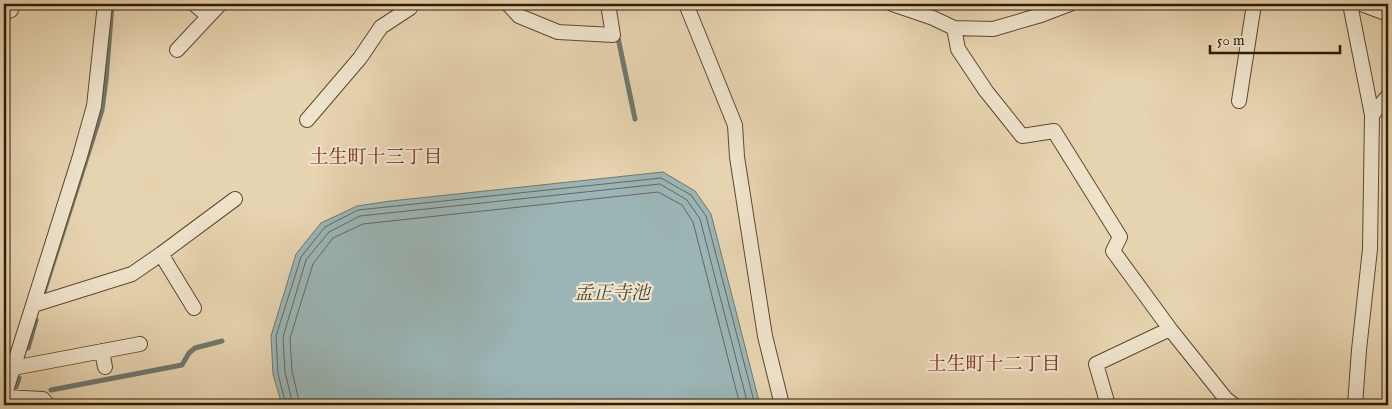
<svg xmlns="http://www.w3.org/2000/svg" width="1392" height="409" viewBox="0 0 1392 409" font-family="'IM FELL English','Noto Serif JP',serif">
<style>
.water{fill:#9bb5b6;stroke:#6f786f}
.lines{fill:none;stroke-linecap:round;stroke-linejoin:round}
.shore{stroke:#64685d;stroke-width:1}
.stream{stroke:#6f786f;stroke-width:5}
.minor-casing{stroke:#5c4a2f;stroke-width:16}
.minor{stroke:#efe3cc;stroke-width:14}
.labels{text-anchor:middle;stroke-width:4.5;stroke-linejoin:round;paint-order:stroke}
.neighbourhood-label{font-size:19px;fill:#7a1f14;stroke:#efe3cc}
.water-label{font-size:19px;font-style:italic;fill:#4f4a39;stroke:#efe3cc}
</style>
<rect width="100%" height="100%" fill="#e7d4b0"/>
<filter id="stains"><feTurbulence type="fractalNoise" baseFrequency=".004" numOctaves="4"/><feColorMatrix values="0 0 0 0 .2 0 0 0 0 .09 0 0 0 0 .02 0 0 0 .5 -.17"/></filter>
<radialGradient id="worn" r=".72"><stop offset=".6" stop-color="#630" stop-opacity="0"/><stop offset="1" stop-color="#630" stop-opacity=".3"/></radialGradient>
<!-- water -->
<path class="water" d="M 663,172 L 695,191 L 711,214 L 760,405 L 282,405 L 273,374 L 271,336 L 296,254 L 321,223 L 357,206 L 391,201 Z"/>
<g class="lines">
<!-- shore -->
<path class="shore" d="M 286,405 L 278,374 L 276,336 L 301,257 L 325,227 L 358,210 L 661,178 L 691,195 L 706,216 L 755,405
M 293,405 L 285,372 L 283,337 L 306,260 L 329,232 L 360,216 L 660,184 L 687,200 L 700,219 L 748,405
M 300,405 L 292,371 L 290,338 L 313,264 L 333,238 L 363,224 L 658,192 L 682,205 L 693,222 L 740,405"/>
<!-- stream -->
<path class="stream" d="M 617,33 L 635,119
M 44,292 L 102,110 L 106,80 L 112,5
M 28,348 L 36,320
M 16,387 L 19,378
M 51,390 L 182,365 L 189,353 L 195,348 L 222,341"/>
<!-- minor casing -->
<g class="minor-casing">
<path id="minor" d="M 194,4 L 208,16
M 508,4 L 519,16 L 558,32 L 613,35 L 608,4
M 686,4 L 735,125 L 737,157 L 765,336 L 782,405
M 892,4 L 933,18 L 954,28 L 993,29 L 1041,15 L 1070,4
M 1350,4 L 1372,115 L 1370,249 L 1359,350 L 1355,405
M 1361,4 L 1388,14
M 4,13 L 11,10 L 9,4
M 954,28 L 958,49 L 986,91 L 1022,136 L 1054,131 L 1120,237 L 1113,251 L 1170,329 L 1226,399 L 1234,405
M 177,50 L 220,4
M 1239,101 L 1254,4
M 1372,115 L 1388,96
M 307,120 L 360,58 L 381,27 L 410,8 L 412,4
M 161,254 L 194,308
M 33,305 L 132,274 L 161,254 L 235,199
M 102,351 L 105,367
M 13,368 L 140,344
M 4,397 L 80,156 L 94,106 L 105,4
M 4,397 L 43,399 L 48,405
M 1108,405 L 1096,364 L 1170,329"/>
</g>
<!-- minor -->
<use href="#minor" class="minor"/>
</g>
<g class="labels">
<!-- neighbourhood labels -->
<g class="neighbourhood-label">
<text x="376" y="163">土生町十三丁目</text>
<text x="994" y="370">土生町十二丁目</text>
</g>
<!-- water labels -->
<g class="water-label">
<text x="612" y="299">孟正寺池</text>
</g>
</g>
<!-- margin -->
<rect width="1392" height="409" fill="none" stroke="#e7d4b0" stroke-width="20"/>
<rect x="5" y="5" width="1382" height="399" fill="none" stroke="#2e1c04" stroke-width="2.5"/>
<rect x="10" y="10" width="1372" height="389" fill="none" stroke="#2e1c04"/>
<!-- scale -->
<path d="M1210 45v8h130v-8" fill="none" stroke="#2e1c04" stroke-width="2.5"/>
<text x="1217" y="45" font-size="15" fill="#2e1c04" stroke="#efe3cc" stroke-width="4" paint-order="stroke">50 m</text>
<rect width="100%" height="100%" filter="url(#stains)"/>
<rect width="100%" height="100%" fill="url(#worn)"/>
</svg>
